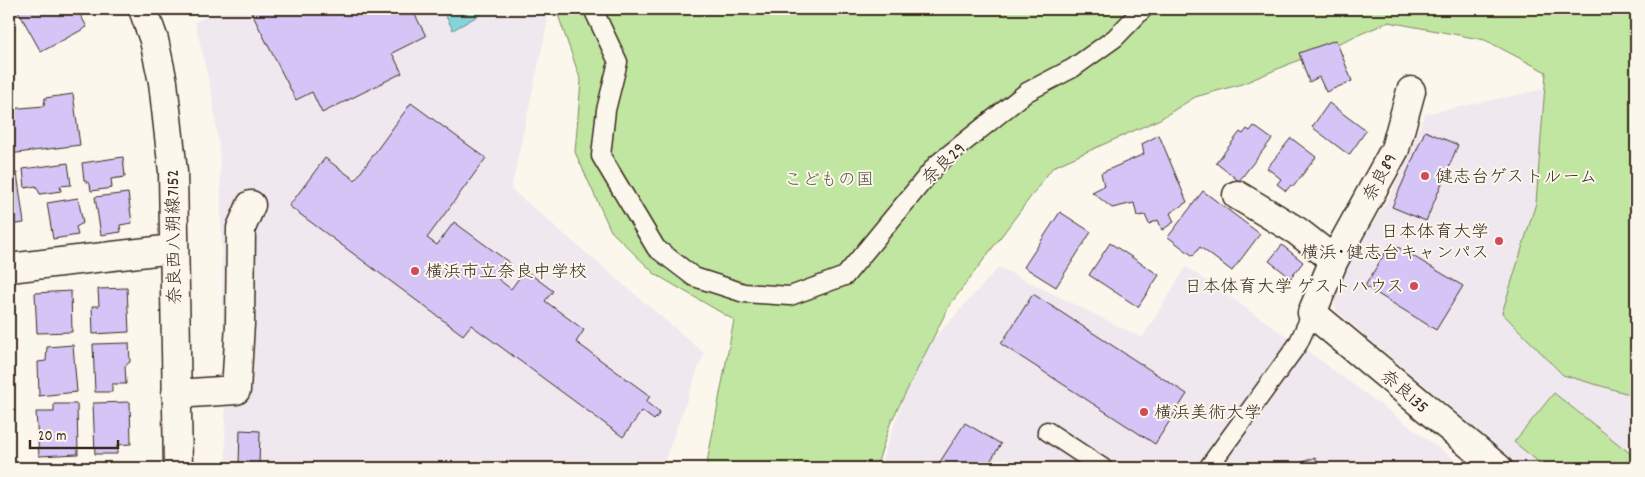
<svg xmlns="http://www.w3.org/2000/svg" width="1645" height="477" viewBox="0 0 1645 477" font-family="Dekko,'Klee One',sans-serif">
<style>
.built{fill:#f0e8ef}
.green{fill:#c0e6a1;stroke:#7e8860}
.water{fill:#84d5db;stroke:#67918f}
.building{fill:#d5c5f7;stroke:#3b2a1e}
.lines{fill:none;stroke-linecap:round;stroke-linejoin:round}
.lane-casing{stroke:#3b2a1e;stroke-width:21}
.street-casing{stroke:#3b2a1e;stroke-width:31}
.secondary-casing{stroke:#3b2a1e;stroke-width:31}
.lane{stroke:#fbf7ec;stroke-width:18}
.street{stroke:#fbf7ec;stroke-width:28}
.secondary{stroke:#fbf7ec;stroke-width:28}
.poi-dot{fill:#d1495b;stroke:#fbf7ec;stroke-width:2}
.labels{text-anchor:middle;stroke-width:4;stroke-linejoin:round;paint-order:stroke}
.street-label{font-size:18px;fill:#3b2a1e;stroke:#fbf7ec}
.poi-label{font-size:18px;fill:#3b2a1e;stroke:#fbf7ec;text-anchor:start}
.park-label{font-size:18px;fill:#5c593f;stroke:#fbf7ec}
</style>
<rect width="100%" height="100%" fill="#fbf7ec"/>
<filter id="ink" filterUnits="userSpaceOnUse"><feTurbulence type="fractalNoise" baseFrequency=".02" numOctaves="2"/><feDisplacementMap in="SourceGraphic" scale="10" xChannelSelector="R" yChannelSelector="G"/><feConvolveMatrix kernelMatrix="1 2 1 2 8 2 1 2 1" color-interpolation-filters="sRGB"/></filter>
<g filter="url(#ink)">
<!-- built -->
<path class="built" d="M 221,9 L 540,9 L 548,21 L 511,189 L 704,353 L 662,468 L 226,468 L 220,158 L 212,95 L 195,22 Z
M 1636,70 L 1636,468 L 1523,468 L 1336,311 L 1332,289 L 1391,194 L 1425,114 Z
M 999,267 L 1142,338 L 1186,267 L 1298,344 L 1466,468 L 879,468 L 919,355 Z"/>
<!-- green -->
<path class="green" d="M 556,9 L 1636,9 L 1636,396 L 1563,375 L 1502,313 L 1536,203 L 1546,72 L 1485,40 L 1389,22 L 1242,84 L 1195,97 L 1160,119 L 1053,167 L 949,306 L 890,424 L 876,468 L 706,468 L 734,320 L 655,274 L 611,231 L 575,152 L 581,81 Z
M 1554,393 L 1636,458 L 1636,468 L 1546,468 L 1514,442 Z"/>
<!-- water -->
<path class="water" d="M 442,9 L 490,9 L 453,30 Z"/>
<!-- building -->
<path class="building" d="M 17,9 L 77,9 L 87,27 L 41,52 Z
M 257,9 L 412,9 L 426,36 L 392,53 L 402,73 L 322,113 L 312,92 L 296,100 L 251,12 Z
M 1336,40 L 1352,81 L 1326,92 L 1319,77 L 1309,82 L 1299,53 Z
M 73,94 L 80,145 L 9,154 L 9,109 L 44,106 L 45,98 Z
M 411,103 L 486,158 L 427,238 L 437,245 L 454,222 L 510,263 L 498,279 L 511,289 L 525,270 L 553,291 L 545,301 L 584,330 L 576,342 L 650,396 L 646,402 L 660,413 L 654,420 L 642,411 L 623,437 L 471,325 L 463,335 L 289,206 L 325,158 L 355,180 Z
M 1329,103 L 1366,131 L 1349,155 L 1312,127 Z
M 1254,126 L 1272,139 L 1239,181 L 1216,163 L 1240,132 L 1243,134 L 1247,129 L 1250,131 Z
M 1425,131 L 1458,145 L 1426,221 L 1392,207 Z
M 1159,135 L 1187,202 L 1170,213 L 1174,222 L 1162,230 L 1158,220 L 1149,224 L 1145,215 L 1137,216 L 1134,203 L 1112,208 L 1092,192 L 1104,186 L 1101,173 L 1144,154 L 1142,144 Z
M 1291,138 L 1316,157 L 1293,187 L 1291,185 L 1286,191 L 1277,184 L 1281,179 L 1267,168 Z
M 123,157 L 125,177 L 111,179 L 112,188 L 91,191 L 90,184 L 84,180 L 82,163 Z
M 68,163 L 71,185 L 60,186 L 61,191 L 40,194 L 36,186 L 25,188 L 23,169 Z
M 17,173 L 24,223 L 9,225 L 9,174 Z
M 1203,191 L 1260,234 L 1232,271 L 1200,247 L 1193,256 L 1168,237 Z
M 128,193 L 132,223 L 120,225 L 121,232 L 101,235 L 95,197 Z
M 78,198 L 83,223 L 76,227 L 78,235 L 53,239 L 47,203 Z
M 1060,212 L 1091,232 L 1056,287 L 1024,267 Z
M 1110,243 L 1159,275 L 1138,307 L 1089,275 Z
M 1391,243 L 1463,286 L 1436,330 L 1365,286 Z
M 1282,245 L 1303,262 L 1291,278 L 1269,261 Z
M 127,288 L 129,332 L 93,334 L 92,306 L 99,306 L 98,289 Z
M 71,291 L 72,332 L 37,333 L 35,293 Z
M 1033,294 L 1187,394 L 1155,444 L 1001,344 Z
M 129,343 L 130,362 L 125,366 L 126,384 L 112,384 L 112,392 L 95,392 L 93,344 Z
M 73,345 L 77,392 L 39,396 L 38,362 L 46,361 L 47,347 Z
M 130,402 L 131,444 L 117,445 L 117,454 L 95,454 L 93,403 Z
M 54,404 L 77,404 L 78,454 L 39,456 L 36,412 L 54,412 Z
M 965,423 L 1001,444 L 986,468 L 936,468 Z
M 240,430 L 260,431 L 259,466 L 239,465 Z
M 1315,457 L 1320,468 L 1289,468 Z
M 130,463 L 130,468 L 94,468 L 94,465 Z"/>
<g class="lines">
<!-- lane casing -->
<g class="lane-casing">
<path id="lane" d="M 593,9 L 618,62 L 606,110 L 601,156 L 656,248 L 694,277 L 744,293 L 790,296 L 845,276 L 937,164 L 1027,92 L 1073,68 L 1115,38 L 1143,9
M 1047,431 L 1103,468
M 1208,468 L 1298,344 L 1312,313"/>
</g>
<!-- street casing -->
<g class="street-casing">
<path id="street" d="M 1411,91 L 1395,149 L 1334,260 L 1312,313 L 1498,468
M 1237,195 L 1297,231 L 1334,260
M 9,268 L 173,249
M 176,394 L 236,390 L 240,324 L 241,228 L 251,205"/>
</g>
<!-- secondary casing -->
<g class="secondary-casing">
<path id="secondary" d="M 143,9 L 154,40 L 163,82 L 173,172 L 178,468"/>
</g>
<!-- lane -->
<use href="#lane" class="lane"/>
<!-- street -->
<use href="#street" class="street"/>
<!-- secondary -->
<use href="#secondary" class="secondary"/>
</g>
</g>
<!-- markers -->
<g class="poi-dot">
<circle cx="1425" cy="176" r="5"/>
<circle cx="1499" cy="241" r="5"/>
<circle cx="415" cy="271" r="5"/>
<circle cx="1414" cy="286" r="5"/>
<circle cx="1144" cy="412" r="5"/>
</g>
<g class="labels">
<!-- street labels -->
<g class="street-label">
<text transform="translate(943 163) rotate(-44)" y="6">奈良29</text>
<text transform="translate(1379 177) rotate(-62)" y="6">奈良89</text>
<text transform="translate(173 237) rotate(-91)" y="6">奈良西八朔線7152</text>
<text transform="translate(1405 391) rotate(40)" y="6">奈良135</text>
</g>
<!-- poi labels -->
<g class="poi-label">
<text x="1435" y="182">健志台ゲストルーム</text>
<text x="1489" y="237" text-anchor="end">日本体育大学<tspan x="1489" dy="21">横浜･健志台キャンパス</tspan></text>
<text x="425" y="277">横浜市立奈良中学校</text>
<text x="1404" y="292" text-anchor="end">日本体育大学 ゲストハウス</text>
<text x="1154" y="418">横浜美術大学</text>
</g>
<!-- park labels -->
<g class="park-label">
<text x="829" y="185">こどもの国</text>
</g>
</g>
<!-- margin -->
<rect width="1645" height="477" fill="none" stroke="#fbf7ec" stroke-width="30"/>
<rect x="15" y="15" width="1615" height="447" fill="none" stroke="#3b2a1e" stroke-width="2" filter="url(#ink)"/>
<!-- scale -->
<path d="M30 440v8h88v-8" fill="none" stroke="#3b2a1e" stroke-width="2.5"/>
<text x="38" y="440" font-size="15" fill="#3b2a1e" stroke="#fbf7ec" stroke-width="4" paint-order="stroke">20 m</text>
</svg>
